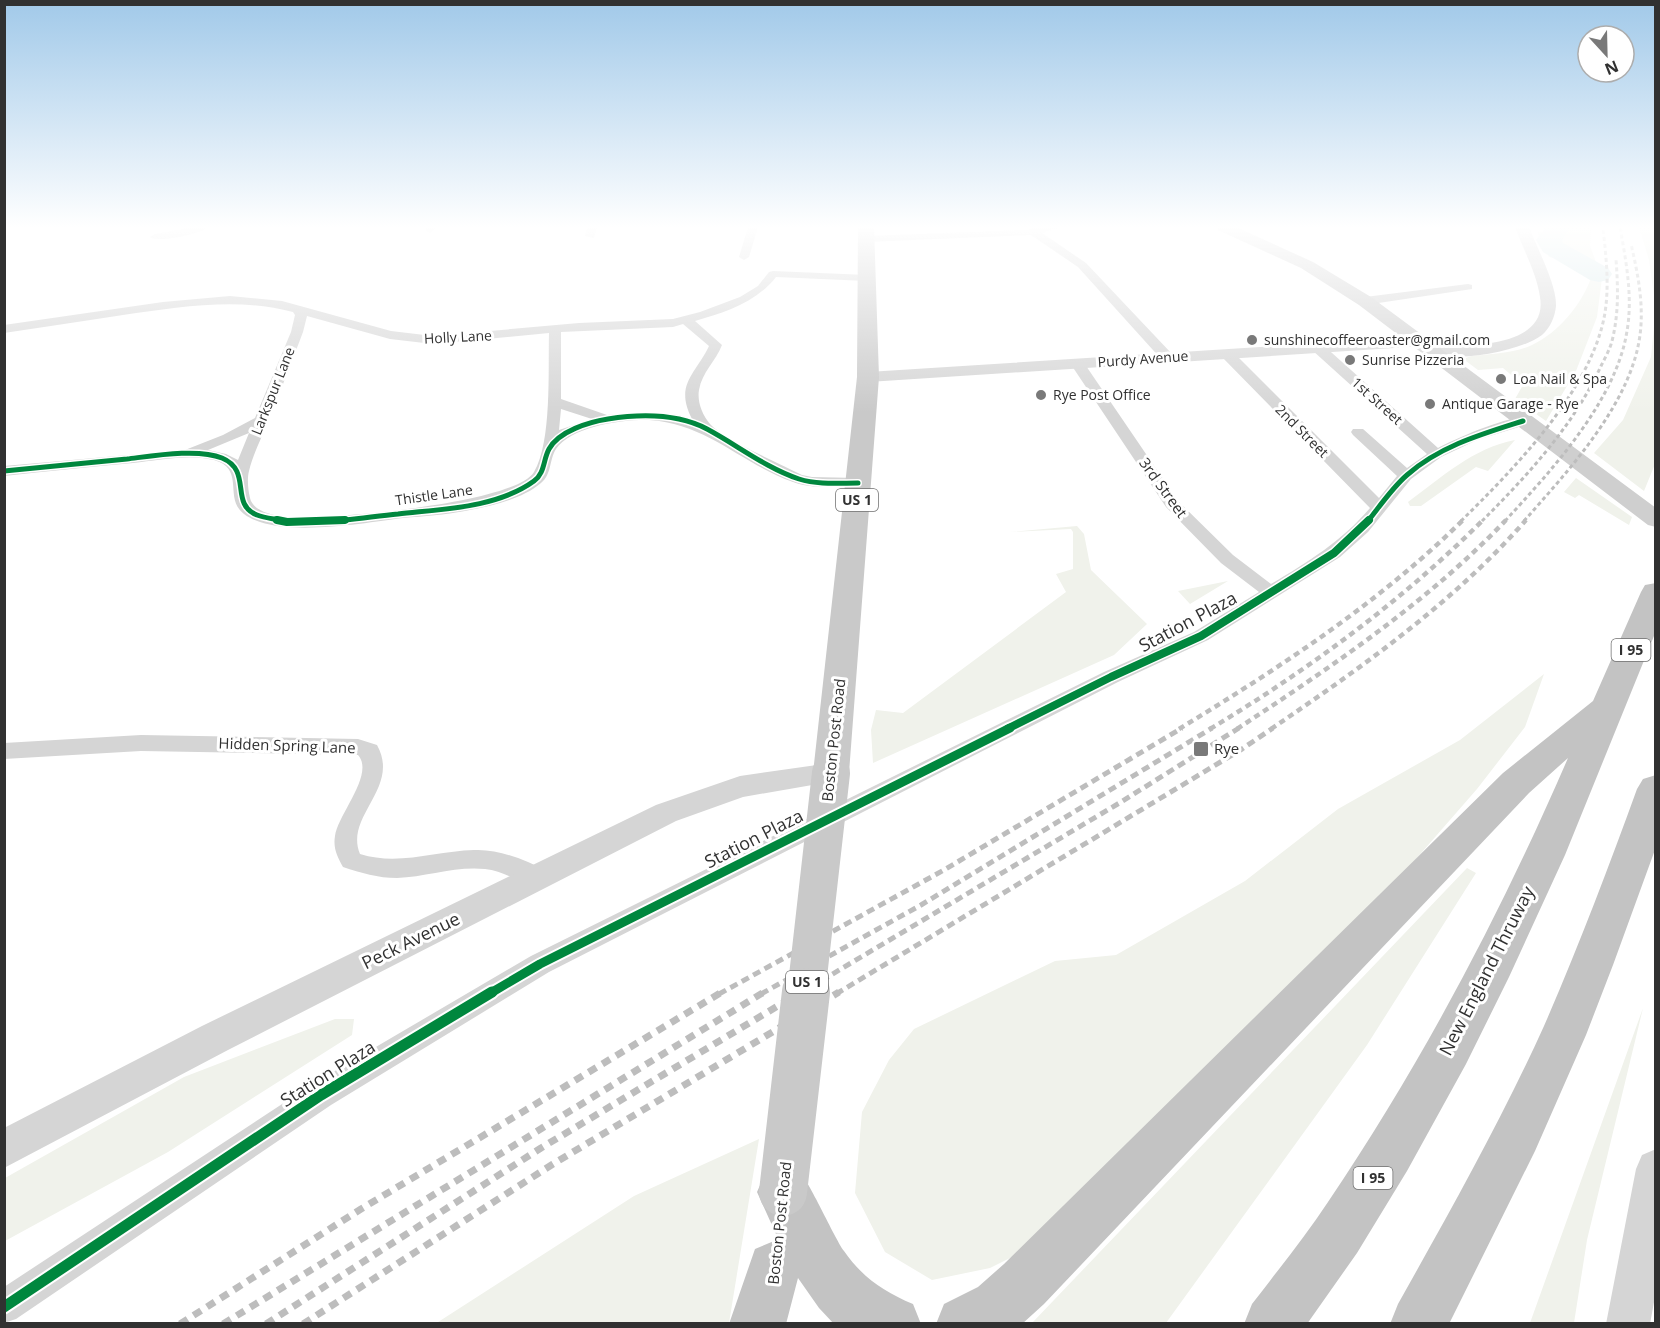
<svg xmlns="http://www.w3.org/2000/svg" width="1660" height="1328" viewBox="0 0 1660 1328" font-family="'Open Sans',sans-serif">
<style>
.green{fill:#f0f2eb}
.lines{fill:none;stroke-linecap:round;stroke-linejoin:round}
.river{fill:#d8e9eb;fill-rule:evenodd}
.minor{fill:#d5d5d5;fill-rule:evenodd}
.tertiary{fill:#d5d5d5;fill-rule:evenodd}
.secondary{fill:#cfcfcf;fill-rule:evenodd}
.primary{fill:#c9c9c9;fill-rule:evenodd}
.motorway{fill:#c3c3c3;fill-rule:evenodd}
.rail-far3{stroke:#bdbdbd;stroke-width:3;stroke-dasharray:4 3;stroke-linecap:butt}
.rail-far2{stroke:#bdbdbd;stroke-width:4.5;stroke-dasharray:6 4.5;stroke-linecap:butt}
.rail-far1{stroke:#bdbdbd;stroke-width:5;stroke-dasharray:8 5;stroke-linecap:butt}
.rail{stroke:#bdbdbd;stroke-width:7;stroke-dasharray:9 7;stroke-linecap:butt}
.primary-bridge-far1{stroke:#c9c9c9;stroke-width:38}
.primary-bridge{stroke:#c9c9c9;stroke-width:48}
.cycleway-far3-casing{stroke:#fff;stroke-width:8}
.cycleway-far2-casing{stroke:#fff;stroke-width:11}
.cycleway-far1-casing{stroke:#fff;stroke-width:13}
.cycleway-casing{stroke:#fff;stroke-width:15}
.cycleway-far3{stroke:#00873e;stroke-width:5}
.cycleway-far2{stroke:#00873e;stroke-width:8}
.cycleway-far1{stroke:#00873e;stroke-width:9}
.cycleway{stroke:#00873e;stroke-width:11}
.poi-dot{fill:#797979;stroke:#fff;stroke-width:2}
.labels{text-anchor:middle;stroke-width:6;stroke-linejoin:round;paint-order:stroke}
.far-street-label{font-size:14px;fill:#313131;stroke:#fff}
.far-poi-label{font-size:14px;fill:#313131;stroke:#fff;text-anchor:start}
.shield{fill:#fff;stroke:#6f6f6f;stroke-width:1.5}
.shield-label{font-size:14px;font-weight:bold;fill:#313131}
.street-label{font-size:15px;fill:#313131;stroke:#fff}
.poi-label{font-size:15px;fill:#313131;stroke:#fff;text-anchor:start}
.near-street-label{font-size:18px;fill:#313131;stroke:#fff}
</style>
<rect width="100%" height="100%" fill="#fff"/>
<!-- green -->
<path class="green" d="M 1551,227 L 1591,227 L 1590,246 L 1602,278 L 1597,317 L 1576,371 L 1546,421 L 1515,399 L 1523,385 L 1503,368 L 1478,370 L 1466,361 L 1466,358 L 1471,356 C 1491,354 1515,353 1532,345 C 1558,333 1582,304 1591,278 L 1562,260 L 1549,257 L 1537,232 L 1551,231 Z
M 1639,227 L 1655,227 L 1655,303 L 1649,260 Z
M 1655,316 L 1655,464 L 1644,491 L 1594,453 L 1623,420 L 1651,357 Z
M 1515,440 L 1488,471 L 1476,467 L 1421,506 L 1410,506 L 1408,502 C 1442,477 1473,448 1515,440 Z
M 1576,478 L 1632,517 L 1629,525 L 1579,495 L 1575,498 L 1564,492 Z
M 1077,526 L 1084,534 L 1091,570 L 1147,624 L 1114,655 L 873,763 L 871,730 L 876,710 L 903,713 L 1066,592 L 1056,574 L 1073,569 L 1073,532 L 1071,529 L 1009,532 Z
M 1228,581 L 1190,604 L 1178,591 Z
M 1544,674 L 1525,727 L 1477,789 L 1395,883 L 1038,1244 L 990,1268 L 932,1280 L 885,1252 L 855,1193 L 862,1112 L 889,1060 L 914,1029 L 1055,961 L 1116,955 L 1245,881 L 1338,809 L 1460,740 Z
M 1467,868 L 1476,873 L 1367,1045 L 1166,1323 L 1032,1323 Z
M 1643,1008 L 1587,1240 L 1574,1323 L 1530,1323 Z
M 335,1019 L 354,1019 L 352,1035 L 168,1152 L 5,1241 L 5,1178 L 184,1077 Z
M 759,1139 L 729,1323 L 435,1324 L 634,1196 Z"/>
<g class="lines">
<!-- river -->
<path class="river" d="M 1546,227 L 1570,227 L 1562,240 L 1563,243 L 1608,268 L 1612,274 L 1608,280 L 1599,282 L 1590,280 L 1543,252 L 1536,240 Z"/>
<!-- minor -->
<path class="minor" d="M 193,227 L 209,227 C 200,234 159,243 150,237 L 155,234 Z
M 427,227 L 437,227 L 430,233 L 425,230 Z
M 587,227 L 597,227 L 594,238 L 585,236 Z
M 748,227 L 758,227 L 749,257 L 744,260 L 739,257 Z
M 1039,227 L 1060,227 L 1042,233 L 1086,263 L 1172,354 L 1173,357 L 1172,360 L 1162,360 L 1078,267 L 1031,235 L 866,242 L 861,239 L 866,236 L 1024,230 Z
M 773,271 L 867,275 L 873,278 L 867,281 L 776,277 C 757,302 724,313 695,321 L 722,345 C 716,361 702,372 699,390 C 697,401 702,415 710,424 C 724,440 781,464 802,475 L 812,477 L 858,478 L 864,480 L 866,483 L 864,486 C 854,489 844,487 835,487 C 820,487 807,487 793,482 C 740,463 708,424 649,420 C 624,419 571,426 556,449 C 549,460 552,474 541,483 C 521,500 490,506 465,511 C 445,515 424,516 403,518 C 363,523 277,539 244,514 C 223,498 246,469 214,460 C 190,454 158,460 133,463 C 90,467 47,471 4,476 L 4,466 L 185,450 L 223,435 L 255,418 L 291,332 L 295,315 L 293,312 C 238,297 179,307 123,315 C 84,321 44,327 4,333 L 4,325 L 163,302 L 230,296 L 282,301 L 391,331 L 433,336 L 579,323 L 673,319 L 700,312 L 740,297 L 758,286 L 769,272 ZM 307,316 L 390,339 L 433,344 L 549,333 C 548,370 552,442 534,472 C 515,504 326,520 288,517 C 275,516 253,512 250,498 C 248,490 247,478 249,471 C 253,454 262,437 269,420 C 280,392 292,361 303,332 ZM 683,324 L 709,346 C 696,374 674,384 692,419 L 678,415 L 647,412 L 607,415 L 561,399 L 561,332 L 673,327 ZM 561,409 L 592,419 L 559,430 ZM 249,433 L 238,460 L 226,454 L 208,450 Z
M 1468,284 L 1472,285 L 1472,289 L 1365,305 L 1359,301 L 1365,297 Z
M 1317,343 L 1322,344 L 1438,448 C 1455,439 1511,414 1528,418 L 1530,421 L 1528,424 L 1477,440 L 1441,457 L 1411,479 L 1368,532 L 1340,557 L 1208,640 L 1118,682 L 549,972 L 331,1105 L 16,1319 L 4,1323 L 4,1287 L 311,1085 L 531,956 L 1104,672 L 1194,632 L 1259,592 L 1221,563 L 1166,507 L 1070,363 L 1072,360 L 1082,360 L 1178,501 L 1233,555 L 1271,584 C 1308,562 1342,541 1370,508 L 1221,356 L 1220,353 L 1221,350 L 1231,350 L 1379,498 L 1397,476 L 1353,435 L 1351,432 L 1353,429 L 1363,429 L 1407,468 L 1427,454 L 1312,350 L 1311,347 L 1312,344 Z
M 141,735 L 358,739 L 377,745 C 401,788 344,816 360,854 C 398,866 436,851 474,850 C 492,849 511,855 528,862 C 537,866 544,869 549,878 L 546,885 L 537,888 C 519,882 504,871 485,869 C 455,866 426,877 397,878 C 378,878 361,873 343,867 C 337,856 333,848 335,836 C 338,814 375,774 358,755 L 141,751 L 4,759 L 4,743 Z"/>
<!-- tertiary -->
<path class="tertiary" d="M 1515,227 L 1529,227 C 1537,248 1557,285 1556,306 C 1555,317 1550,328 1542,335 C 1518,353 1453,362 1424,355 L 1422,351 C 1428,343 1442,346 1452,346 C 1482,345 1548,343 1540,297 C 1537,274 1523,249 1515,227 Z
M 1419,337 L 1427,342 L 1425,346 L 868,382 L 862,381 L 859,377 L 862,373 L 868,372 Z
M 831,763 L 841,766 L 845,773 L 841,780 L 743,797 L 676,821 L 228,1050 L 4,1168 L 4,1128 L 202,1026 L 656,805 L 740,776 Z
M 1656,1149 L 1656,1291 L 1650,1324 L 1606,1324 L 1636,1169 L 1642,1155 Z"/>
<!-- secondary -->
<path class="secondary" d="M 1216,227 L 1236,227 L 1313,262 L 1371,297 L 1656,508 L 1656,527 L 1648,525 L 1359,305 L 1301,268 L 1218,230 Z"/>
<!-- primary -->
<path class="primary" d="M 858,227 L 874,227 L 879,377 L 849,773 L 843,782 L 831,786 L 819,782 L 813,773 L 857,377 Z"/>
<!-- motorway -->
<path class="motorway" d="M 1656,583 L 1656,631 L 1565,855 L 1509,977 L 1466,1064 L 1407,1171 L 1357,1253 L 1307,1324 L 1244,1324 L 1252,1304 C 1278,1270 1305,1237 1328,1202 C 1423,1061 1501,913 1568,758 L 1529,793 L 1044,1304 L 1022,1324 L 936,1324 L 944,1304 L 978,1287 L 1004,1264 L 1503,773 L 1593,701 L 1641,592 L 1645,585 Z
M 1656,775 L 1656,847 L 1613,965 L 1586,1035 L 1535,1151 L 1449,1324 L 1390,1324 L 1398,1304 C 1449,1213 1501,1121 1544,1026 C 1578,948 1608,869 1637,789 L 1643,779 Z
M 783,1166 C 788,1168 796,1170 800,1173 C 808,1179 834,1237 844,1251 C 862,1277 884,1292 913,1304 L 921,1324 L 834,1324 L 819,1308 L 798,1278 L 786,1324 L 729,1324 L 755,1249 L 774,1241 L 780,1243 L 757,1192 L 765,1174 Z"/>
<!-- rail-far3 -->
<path class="rail-far3" d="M 1461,521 C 1514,469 1589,392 1604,318 C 1610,288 1606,257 1603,227
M 1482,521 C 1527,476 1574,425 1601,366 C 1605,358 1610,349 1612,341 C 1619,313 1618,287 1616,259
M 1505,521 C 1551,471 1616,401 1627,331 C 1633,297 1626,261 1620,227
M 1524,521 C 1568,471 1631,404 1640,335 C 1644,305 1638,274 1631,244"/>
<!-- rail-far2 -->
<path class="rail-far2" d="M 1179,729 C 1279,668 1379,603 1463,520
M 1210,729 C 1308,670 1402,601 1483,520
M 1237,729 C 1331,667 1428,602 1506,520
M 1271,729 C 1361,668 1454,602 1526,520"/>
<!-- rail-far1 -->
<path class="rail-far1" d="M 719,994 L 944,870 L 1182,728
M 761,994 L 921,905 L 1212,728
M 799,994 L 1121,802 L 1239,728
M 836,994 L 1242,749 L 1273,728"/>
<!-- rail -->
<path class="rail" d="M 180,1324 L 361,1209 L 722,992
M 223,1324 L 764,992
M 266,1324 L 541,1148 L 801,992
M 303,1324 L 553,1164 L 839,992"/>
<!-- primary-bridge-far1 -->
<path class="primary-bridge-far1" d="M 806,994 L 831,773"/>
<!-- primary-bridge -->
<path class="primary-bridge" d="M 783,1192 L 806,992"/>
<!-- cycleway-far3 casing -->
<g class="cycleway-far3-casing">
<path id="cycleway-far3" d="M 4,471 C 45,467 86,463 127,459 C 152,456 198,448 222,458 C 253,471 229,504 257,515 C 265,518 275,519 283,521
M 325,521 C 349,521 374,516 398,514 C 442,509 497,508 534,481 C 545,473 543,460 549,449 C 559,431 589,422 608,419 C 640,414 678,414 707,429 C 737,445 766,468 799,479 C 818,485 839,483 858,483
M 1368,521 C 1380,506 1392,488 1407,475 C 1440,446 1482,434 1523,421"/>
</g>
<!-- cycleway-far2 casing -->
<g class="cycleway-far2-casing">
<path id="cycleway-far2" d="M 277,520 L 287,522 L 345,520
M 1007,729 L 1111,677 L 1201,636 L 1334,553 L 1369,520"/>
</g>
<!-- cycleway-far1 casing -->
<g class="cycleway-far1-casing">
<path id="cycleway-far1" d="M 489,994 L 540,964 L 1010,728"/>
</g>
<!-- cycleway casing -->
<g class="cycleway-casing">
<path id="cycleway" d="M 4,1307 L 321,1095 L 492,992"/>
</g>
<!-- cycleway-far3 -->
<use href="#cycleway-far3" class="cycleway-far3"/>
<!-- cycleway-far2 -->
<use href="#cycleway-far2" class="cycleway-far2"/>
<!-- cycleway-far1 -->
<use href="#cycleway-far1" class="cycleway-far1"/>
<!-- cycleway -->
<use href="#cycleway" class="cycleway"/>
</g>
<!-- sky -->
<linearGradient id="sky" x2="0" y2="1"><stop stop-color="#a1c9e9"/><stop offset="0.55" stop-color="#fff"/><stop offset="1" stop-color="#fff" stop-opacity="0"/></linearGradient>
<rect width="1660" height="413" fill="url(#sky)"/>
<!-- markers -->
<g class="poi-dot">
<circle cx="1252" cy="340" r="6"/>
<circle cx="1350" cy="360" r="6"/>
<circle cx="1501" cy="379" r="6"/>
<circle cx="1041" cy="395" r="6"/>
<circle cx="1430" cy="404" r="6"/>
<rect x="1193" y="741" width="16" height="16" rx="3"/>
</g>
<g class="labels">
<!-- far-street labels -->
<g class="far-street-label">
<text transform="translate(458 337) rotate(-3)" y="5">Holly Lane</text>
<text transform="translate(1143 359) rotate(-4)" y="5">Purdy Avenue</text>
<text transform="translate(273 391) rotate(-68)" y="5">Larkspur Lane</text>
<text transform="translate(1377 401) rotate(42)" y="5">1st Street</text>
<text transform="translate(1302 431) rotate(45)" y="5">2nd Street</text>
<text transform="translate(434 495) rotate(-8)" y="5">Thistle Lane</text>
</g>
<!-- far-poi labels -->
<g class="far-poi-label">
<text x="1264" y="345">sunshinecoffeeroaster@gmail.com</text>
<text x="1362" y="365">Sunrise Pizzeria</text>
<text x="1513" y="384">Loa Nail &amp; Spa</text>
<text x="1053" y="400">Rye Post Office</text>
<text x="1442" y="409">Antique Garage - Rye</text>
</g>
<!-- shield labels -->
<g class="shield">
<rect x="836" y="489" width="42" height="22" rx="4.5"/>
<rect x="1611.5" y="639" width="39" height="22" rx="4.5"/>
<rect x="786" y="971" width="42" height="22" rx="4.5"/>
<rect x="1353.5" y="1167" width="39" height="22" rx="4.5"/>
</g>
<g class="shield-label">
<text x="857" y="505">US 1</text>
<text x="1631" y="655">I 95</text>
<text x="807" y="987">US 1</text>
<text x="1373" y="1183">I 95</text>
</g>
<!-- street labels -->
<g class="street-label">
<text transform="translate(1163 488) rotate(54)" y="5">3rd Street</text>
<text transform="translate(834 740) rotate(-84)" y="5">Boston Post Road</text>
<text transform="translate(287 746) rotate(2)" y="5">Hidden Spring Lane</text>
<text transform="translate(780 1223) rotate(-84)" y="5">Boston Post Road</text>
</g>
<!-- poi labels -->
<g class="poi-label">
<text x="1214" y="754">Rye</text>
</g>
<!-- near-street labels -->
<g class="near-street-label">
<text transform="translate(1188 622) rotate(-28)" y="6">Station Plaza</text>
<text transform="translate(754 839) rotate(-27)" y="6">Station Plaza</text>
<text transform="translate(411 941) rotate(-26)" y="6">Peck Avenue</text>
<text transform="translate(1487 971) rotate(-63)" y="6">New England Thruway</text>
<text transform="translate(328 1074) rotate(-32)" y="6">Station Plaza</text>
</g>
</g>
<!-- border -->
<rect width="1660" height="1328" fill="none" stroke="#313131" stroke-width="12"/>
<!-- north arrow -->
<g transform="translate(1606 54) rotate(158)"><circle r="28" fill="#ffffff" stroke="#adadad" stroke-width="1.5"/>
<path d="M0-4.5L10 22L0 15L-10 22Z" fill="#797979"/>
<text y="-9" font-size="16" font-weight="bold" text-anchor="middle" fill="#313131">N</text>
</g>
</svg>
